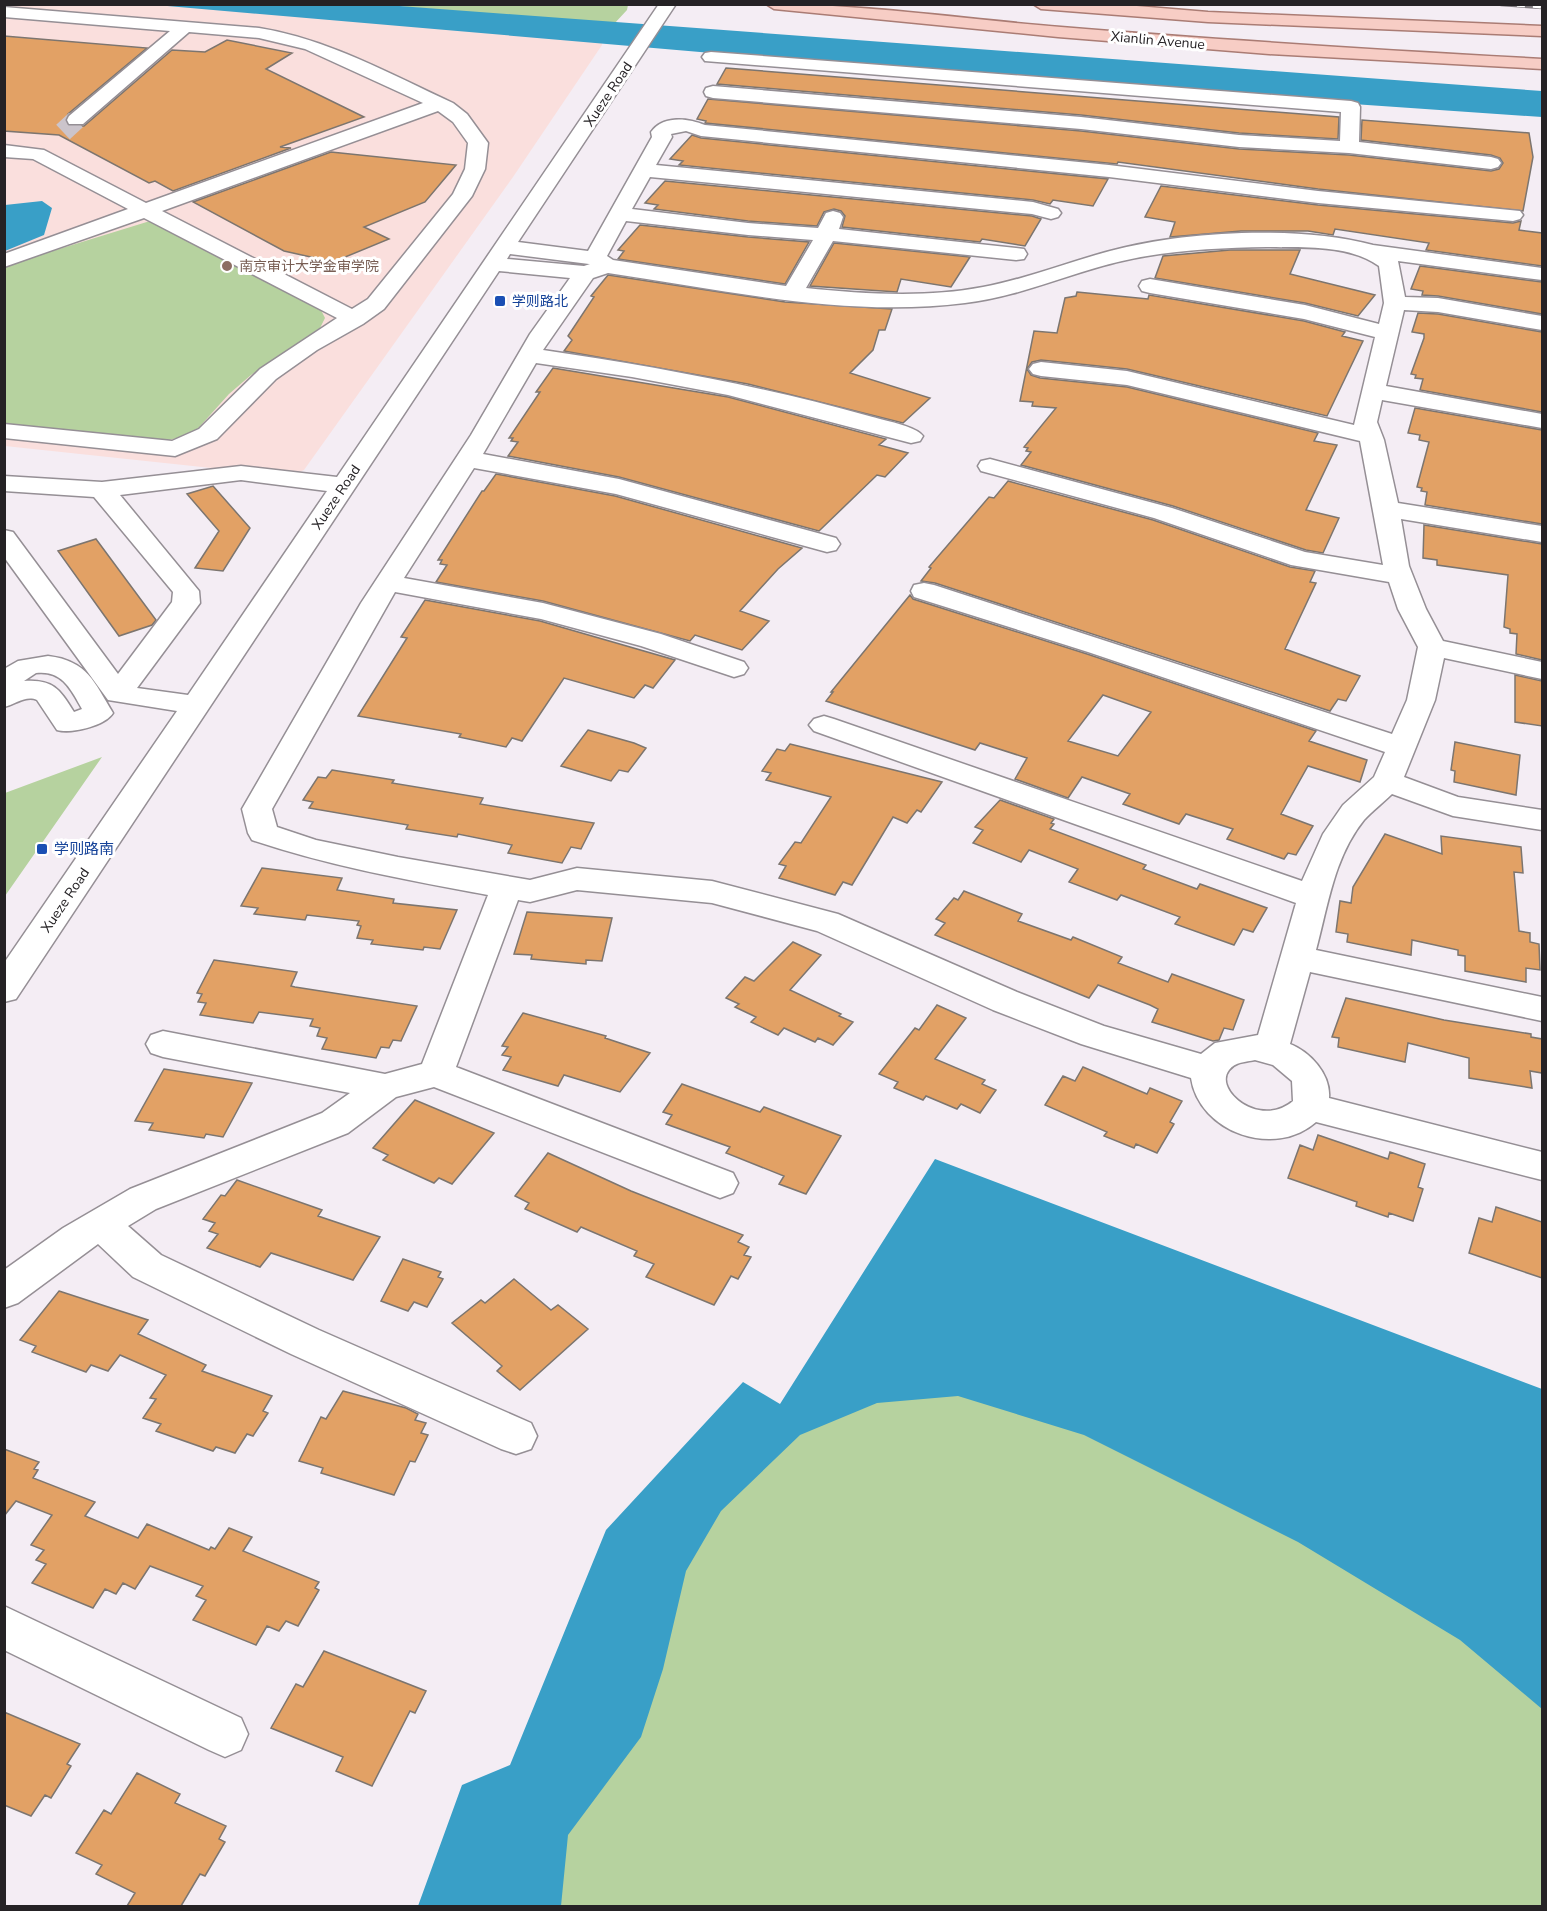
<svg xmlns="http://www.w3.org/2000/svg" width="1547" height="1911" viewBox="0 0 1547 1911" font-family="'Nunito Sans','Noto Sans SC',sans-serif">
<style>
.education{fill:#fadfdd}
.green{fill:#b6d29f}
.water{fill:#399fc7}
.building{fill:#e2a165;stroke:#7c756f;stroke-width:1.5;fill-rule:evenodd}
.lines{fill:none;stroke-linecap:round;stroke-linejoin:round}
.minor-tunnel{stroke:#cbc4cb;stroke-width:20;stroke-dasharray:20 10;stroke-linecap:butt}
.minor-casing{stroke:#958f95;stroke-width:3}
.major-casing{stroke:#aa7c74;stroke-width:3}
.minor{fill:#fff;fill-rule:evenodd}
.major{fill:#f7cdc5;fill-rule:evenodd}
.rail-casing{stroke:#7f7a7f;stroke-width:4.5}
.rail{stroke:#fff;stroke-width:3;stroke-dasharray:8;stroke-linecap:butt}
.education-dot{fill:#8d6e63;stroke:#fff;stroke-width:2}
.transit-dot{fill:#1a4fb4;stroke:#fff;stroke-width:2}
.labels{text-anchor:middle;stroke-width:6;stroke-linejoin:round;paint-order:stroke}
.far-street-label{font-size:14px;fill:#252225;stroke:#fff}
.far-education-label{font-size:14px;fill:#785e54;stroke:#fff;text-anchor:start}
.far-transit-label{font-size:14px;fill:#164399;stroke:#fff;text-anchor:start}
.transit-label{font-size:15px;fill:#164399;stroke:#fff;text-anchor:start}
</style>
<rect width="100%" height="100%" fill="#f4edf4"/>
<!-- education -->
<path class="education" d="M 4,5 L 196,5 L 602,42 L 602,45 L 513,177 L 304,470 L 293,475 L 278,475 L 5,446 Z"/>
<!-- green -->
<path class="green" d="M 383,5 L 628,5 L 627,10 L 614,24 Z
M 150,221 L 321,310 L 325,318 L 320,328 L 251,375 L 229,394 L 193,434 L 165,441 L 5,424 L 4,266 Z
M 102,757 L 5,896 L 5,793 Z
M 911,1384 L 1023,1397 L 1332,1538 L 1542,1681 L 1542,1906 L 505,1906 L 646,1591 L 755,1452 Z"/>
<!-- water -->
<path class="water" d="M 156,5 L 386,5 L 1542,91 L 1542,117 L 1093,86 Z
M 42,201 L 52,208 L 44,235 L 5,251 L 5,205 Z
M 935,1159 L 1542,1389 L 1542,1709 L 1460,1640 L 1298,1542 L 1084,1435 L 958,1396 L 877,1403 L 800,1435 L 721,1511 L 686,1571 L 663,1669 L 641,1737 L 568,1835 L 561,1906 L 418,1906 L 462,1785 L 510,1765 L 606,1530 L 743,1382 L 780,1404 Z"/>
<!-- building -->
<path class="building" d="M 4,36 L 147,48 L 68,114 L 65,121 L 69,126 L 84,126 L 172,50 L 205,52 L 227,40 L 292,53 L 266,69 L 364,117 L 280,147 L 291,148 L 173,191 L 155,181 L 149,183 L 59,135 L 4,131 Z
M 726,68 L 1339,117 L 1338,139 L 1239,133 L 1081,115 L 717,84 Z
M 708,99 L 1081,131 L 1239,149 L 1349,155 L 1491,171 L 1499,169 L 1503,163 L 1500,158 L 1491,155 L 1361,140 L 1362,120 L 1529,133 L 1533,157 L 1523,211 L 1318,189 L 1118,162 L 1117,164 L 705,123 L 706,121 L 697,119 Z
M 692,135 L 701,138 L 1108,179 L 1093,206 L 1053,200 L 1050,204 L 1033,200 L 679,165 L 683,161 L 670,159 Z
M 331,152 L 456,165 L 425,202 L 364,227 L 389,239 L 333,262 L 284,251 L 193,202 Z
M 665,181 L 1032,216 L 1041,219 L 1025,246 L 982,239 L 980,242 L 842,227 L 845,216 L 841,211 L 834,209 L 824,212 L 817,226 L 748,221 L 654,209 L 658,205 L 645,203 Z
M 1161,186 L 1318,205 L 1513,223 L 1521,221 L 1519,230 L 1542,233 L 1542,266 L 1426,250 L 1429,243 L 1335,229 L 1333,235 L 1308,231 L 1241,231 L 1170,237 L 1175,222 L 1145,217 Z
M 640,225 L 748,237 L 809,242 L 785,284 L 618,259 L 624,251 L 618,250 Z
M 834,243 L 970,257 L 951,287 L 901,279 L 897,292 L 810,286 Z
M 1230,250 L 1300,250 L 1290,274 L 1375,295 L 1358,316 L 1305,303 L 1155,278 L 1163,256 Z
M 1420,266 L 1542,282 L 1542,314 L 1438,296 L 1422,295 L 1423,291 L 1411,289 Z
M 608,275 L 785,302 L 892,309 L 885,330 L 879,330 L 873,350 L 850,373 L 930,398 L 903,423 L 748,384 L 564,351 L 572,340 L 568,336 L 594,297 L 591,296 Z
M 1077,292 L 1148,299 L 1149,295 L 1304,321 L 1345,332 L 1342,336 L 1363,341 L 1327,416 L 1127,369 L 1041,360 L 1032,362 L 1027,369 L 1031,375 L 1040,378 L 1127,387 L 1318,433 L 1314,441 L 1337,445 L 1306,510 L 1339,518 L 1323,553 L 1306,550 L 1173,506 L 1021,465 L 1031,452 L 1026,451 L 1028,448 L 1024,447 L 1056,408 L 1032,406 L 1033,402 L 1020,401 L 1034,331 L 1057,333 L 1065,298 L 1076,296 Z
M 1418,313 L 1438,314 L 1542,332 L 1542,412 L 1420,390 L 1423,379 L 1415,378 L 1416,375 L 1411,374 L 1424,338 L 1424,334 L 1412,332 Z
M 553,368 L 728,397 L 886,439 L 879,445 L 908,453 L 885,477 L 877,475 L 819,531 L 619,477 L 508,456 L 518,442 L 511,441 L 513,438 L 509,438 L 540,392 L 536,392 Z
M 1415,408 L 1542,430 L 1542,524 L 1425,505 L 1427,492 L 1421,491 L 1422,488 L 1417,487 L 1429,442 L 1419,440 L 1420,435 L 1408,433 Z
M 496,474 L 615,496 L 802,548 L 778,569 L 740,611 L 769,621 L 742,650 L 695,635 L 690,641 L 543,601 L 436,582 L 447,565 L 440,564 L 442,560 L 438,560 L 482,491 L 484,491 Z
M 1008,481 L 1153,520 L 1290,567 L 1315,571 L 1310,582 L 1316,583 L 1285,649 L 1360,676 L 1346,701 L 1338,699 L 1330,711 L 935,583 L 921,581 L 931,568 L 929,567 L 989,497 L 994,498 Z
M 213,486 L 250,528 L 223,571 L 195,568 L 219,531 L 187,494 Z
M 1424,525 L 1542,544 L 1542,660 L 1516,654 L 1517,634 L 1510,633 L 1510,629 L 1504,627 L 1508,575 L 1437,565 L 1437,560 L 1423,558 Z
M 96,539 L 156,620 L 152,625 L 119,636 L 58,551 Z
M 910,595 L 913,599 L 1087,654 L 1316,731 L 1309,741 L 1367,760 L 1360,782 L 1308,766 L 1281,814 L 1313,826 L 1296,855 L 1288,853 L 1284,859 L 1227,839 L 1233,829 L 1186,814 L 1179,824 L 1123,804 L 1130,794 L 1082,777 L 1068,798 L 1015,779 L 1027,758 L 980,743 L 975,750 L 826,701 L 833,692 L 831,692 ZM 1103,695 L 1151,712 L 1118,756 L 1068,741 Z
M 425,600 L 540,621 L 675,660 L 653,688 L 645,685 L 634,698 L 564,678 L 522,741 L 512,738 L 506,747 L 459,737 L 461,734 L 358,716 L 407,638 L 401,637 Z
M 1515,675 L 1542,681 L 1542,726 L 1515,722 Z
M 588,730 L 634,743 L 646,748 L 628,772 L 619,770 L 611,781 L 561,766 Z
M 1455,742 L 1520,755 L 1516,795 L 1454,782 L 1455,771 L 1451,770 Z
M 790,744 L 942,782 L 921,812 L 917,810 L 907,823 L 893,817 L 852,885 L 843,882 L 835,895 L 779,878 L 786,866 L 779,864 L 795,842 L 801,843 L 831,797 L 766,780 L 771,773 L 762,771 L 777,749 L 785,751 Z
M 332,770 L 394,780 L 392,783 L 483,798 L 480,804 L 594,823 L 581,849 L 571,847 L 562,863 L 508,853 L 512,845 L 458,834 L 457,837 L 406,829 L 408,825 L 309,808 L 313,802 L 303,800 L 318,777 L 326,778 Z
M 1000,800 L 1054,819 L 1051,823 L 1054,824 L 1050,829 L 1146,865 L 1143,869 L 1197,889 L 1200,884 L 1267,908 L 1253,932 L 1243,929 L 1234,945 L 1175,924 L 1180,917 L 1121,895 L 1117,900 L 1069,882 L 1078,869 L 1029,850 L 1021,862 L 973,843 L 983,830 L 975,827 Z
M 1385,834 L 1442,854 L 1441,836 L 1521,847 L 1523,873 L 1514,872 L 1519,931 L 1530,933 L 1530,942 L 1539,944 L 1540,970 L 1526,968 L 1526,982 L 1465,971 L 1465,956 L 1458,955 L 1458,950 L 1412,940 L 1411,955 L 1347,942 L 1348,934 L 1336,932 L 1340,901 L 1351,903 L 1353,887 Z
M 262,868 L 342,878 L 337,890 L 394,899 L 393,903 L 457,910 L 440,949 L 424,947 L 423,950 L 371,944 L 373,940 L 357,938 L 361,926 L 357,925 L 359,921 L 307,915 L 305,920 L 254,914 L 258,908 L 241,906 Z
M 964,891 L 1022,914 L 1018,921 L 1071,940 L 1073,937 L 1122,957 L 1118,963 L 1168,982 L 1172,974 L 1244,1000 L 1233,1030 L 1224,1028 L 1219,1040 L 1213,1041 L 1152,1022 L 1158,1009 L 1150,1005 L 1098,985 L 1089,998 L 935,935 L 945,923 L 936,919 L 954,898 L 958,900 Z
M 527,912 L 612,918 L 602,961 L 586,960 L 586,964 L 531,959 L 532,955 L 514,954 Z
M 793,942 L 821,955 L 790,990 L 841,1014 L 839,1016 L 853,1022 L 833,1045 L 818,1038 L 815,1042 L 784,1028 L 778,1035 L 751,1022 L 756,1017 L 735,1007 L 739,1004 L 726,998 L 745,977 L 754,981 Z
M 214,960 L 297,972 L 291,986 L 295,987 L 417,1006 L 401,1041 L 393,1040 L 389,1048 L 381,1047 L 376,1058 L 322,1049 L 327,1038 L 317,1036 L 320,1028 L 310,1026 L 313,1019 L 259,1012 L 253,1023 L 200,1015 L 206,1003 L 198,1002 L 202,994 L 197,993 Z
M 1346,998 L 1444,1020 L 1531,1034 L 1531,1037 L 1542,1039 L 1542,1073 L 1530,1071 L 1532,1088 L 1469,1078 L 1469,1058 L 1408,1043 L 1405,1062 L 1338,1047 L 1339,1038 L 1332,1037 Z
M 937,1005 L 966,1018 L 935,1059 L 985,1080 L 982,1084 L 996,1090 L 980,1113 L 961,1104 L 957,1109 L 926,1096 L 923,1100 L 894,1088 L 898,1082 L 879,1074 L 915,1028 L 919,1030 Z
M 523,1013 L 606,1036 L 605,1038 L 650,1053 L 620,1092 L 564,1075 L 558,1086 L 503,1070 L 511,1057 L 502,1055 L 508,1047 L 502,1046 Z
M 1083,1067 L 1147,1094 L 1150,1088 L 1182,1101 L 1170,1122 L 1174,1124 L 1157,1153 L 1136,1144 L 1134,1148 L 1104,1136 L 1107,1132 L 1045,1105 L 1063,1076 L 1075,1081 Z
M 164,1069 L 252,1083 L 223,1137 L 206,1134 L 204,1138 L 149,1130 L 153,1123 L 135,1121 Z
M 682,1084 L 760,1112 L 764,1107 L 841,1136 L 806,1194 L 779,1184 L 784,1176 L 726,1153 L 730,1147 L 666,1124 L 672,1115 L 663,1112 Z
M 415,1100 L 494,1133 L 452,1184 L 439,1178 L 434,1183 L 383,1160 L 388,1155 L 373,1148 Z
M 1318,1135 L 1388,1159 L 1390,1152 L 1425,1164 L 1418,1187 L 1423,1189 L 1413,1221 L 1389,1213 L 1388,1217 L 1356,1206 L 1357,1202 L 1288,1178 L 1300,1145 L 1313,1150 Z
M 548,1153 L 631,1191 L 743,1235 L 738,1242 L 749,1247 L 744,1255 L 751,1257 L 738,1279 L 731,1276 L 714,1305 L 646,1277 L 654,1264 L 634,1256 L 637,1251 L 581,1227 L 577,1232 L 525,1209 L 529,1203 L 515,1196 Z
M 237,1180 L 322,1210 L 318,1216 L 380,1237 L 353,1280 L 271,1253 L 260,1267 L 207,1248 L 218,1234 L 209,1231 L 215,1223 L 203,1219 L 221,1195 L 225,1196 Z
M 1496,1207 L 1542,1222 L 1542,1278 L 1469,1253 L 1479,1218 L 1492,1222 Z
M 403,1259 L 441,1272 L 438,1277 L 443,1279 L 427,1307 L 414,1302 L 408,1311 L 381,1301 Z
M 514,1279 L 551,1310 L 558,1305 L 588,1329 L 520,1390 L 497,1371 L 502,1366 L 452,1323 L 481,1300 L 485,1303 Z
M 59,1291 L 148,1320 L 138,1334 L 206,1365 L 202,1371 L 272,1396 L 263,1411 L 268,1413 L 253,1436 L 247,1434 L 235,1453 L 216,1447 L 213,1451 L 156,1431 L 161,1424 L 143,1418 L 156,1399 L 150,1398 L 166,1375 L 120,1355 L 108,1371 L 91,1365 L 86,1372 L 32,1352 L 36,1346 L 20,1340 Z
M 343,1391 L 406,1408 L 418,1414 L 415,1420 L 426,1423 L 421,1433 L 428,1435 L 415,1462 L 410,1461 L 394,1495 L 321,1473 L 323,1468 L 299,1461 L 321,1417 L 326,1419 Z
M 4,1449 L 39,1462 L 34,1469 L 38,1470 L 33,1478 L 95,1502 L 85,1516 L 138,1538 L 147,1524 L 209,1550 L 211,1547 L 215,1549 L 229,1528 L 252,1537 L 243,1551 L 319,1582 L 315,1588 L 319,1590 L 298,1626 L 286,1621 L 279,1631 L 267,1626 L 256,1645 L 193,1620 L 206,1600 L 196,1596 L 203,1586 L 150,1566 L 135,1589 L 123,1583 L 116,1594 L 105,1589 L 93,1608 L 32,1583 L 46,1564 L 36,1560 L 44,1550 L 31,1545 L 52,1515 L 16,1501 L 4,1516 Z
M 324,1651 L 426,1691 L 415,1713 L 410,1711 L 372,1786 L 336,1771 L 343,1757 L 271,1728 L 296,1684 L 303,1687 Z
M 4,1712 L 80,1744 L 67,1764 L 71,1766 L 51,1798 L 45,1795 L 31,1816 L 4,1805 Z
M 137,1773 L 180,1794 L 175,1803 L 226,1826 L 219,1839 L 225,1842 L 205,1876 L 200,1874 L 181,1906 L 127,1906 L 135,1893 L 96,1874 L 102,1865 L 76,1853 L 104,1810 L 111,1814 Z"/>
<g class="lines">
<!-- minor-tunnel -->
<path class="minor-tunnel" d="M 63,132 L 76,120"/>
<!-- minor casing -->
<g class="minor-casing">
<path id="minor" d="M 659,4 L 676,4 L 518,242 L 588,251 L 652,137 L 651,132 C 663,115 688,118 705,125 L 1109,165 L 1318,191 L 1520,211 L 1523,215 L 1520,219 L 1513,221 L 1318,203 L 1109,177 L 701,136 L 686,131 L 671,134 L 672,137 L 656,165 L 1033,202 L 1058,209 L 1061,213 L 1058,217 L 1051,219 L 1032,214 L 650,177 L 632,209 L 748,223 L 818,228 L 826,213 L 833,211 L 840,213 L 843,217 L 839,229 L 1016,248 L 1024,249 L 1027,254 L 1024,259 L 1016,260 L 833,241 L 806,288 C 864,294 926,298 983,287 C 1027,279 1068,262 1110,251 C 1184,231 1299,225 1373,245 L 1542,268 L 1542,280 L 1398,261 L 1405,297 L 1438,298 L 1542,316 L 1542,330 L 1438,312 L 1404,310 L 1386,386 L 1542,414 L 1542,428 L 1382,400 L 1377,422 L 1384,440 L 1398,503 L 1542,526 L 1542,542 L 1401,519 L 1409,566 L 1426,609 L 1443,641 L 1542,662 L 1542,679 L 1444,658 L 1435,700 L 1404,777 L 1458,797 L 1542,810 L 1542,830 L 1453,816 L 1392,794 C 1383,803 1372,811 1364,820 C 1334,857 1328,906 1316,950 L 1542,997 L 1542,1021 L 1310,972 L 1290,1044 C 1310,1052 1331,1074 1329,1098 L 1542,1152 L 1542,1180 L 1316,1122 C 1274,1159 1199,1132 1191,1078 L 1081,1044 L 993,1010 L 817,931 L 712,903 L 577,890 L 530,902 L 518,900 L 456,1067 L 733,1173 L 738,1183 L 733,1193 L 720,1198 L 707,1193 L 434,1087 L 396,1097 L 348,1133 L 156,1209 L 128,1226 L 161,1255 L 319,1330 L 531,1423 L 537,1436 L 531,1449 L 516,1454 L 501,1449 L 291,1354 L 133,1277 L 98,1244 L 18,1303 L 4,1308 L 4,1270 L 63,1228 L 130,1189 L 322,1113 L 350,1093 L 163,1057 L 151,1053 L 146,1044 L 151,1035 L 163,1031 L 385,1074 L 422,1064 L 488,895 C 408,880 329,866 252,840 L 248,833 L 242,809 L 361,603 L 471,435 L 530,334 L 570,278 L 499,271 L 16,999 L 4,1002 L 4,963 L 177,711 L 108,700 L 4,557 L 4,530 L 13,532 L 118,674 L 172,602 L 173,592 L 94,497 L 4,491 L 4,476 L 102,482 L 241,466 L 337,477 ZM 626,221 L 748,235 L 813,240 L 786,286 L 613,260 L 607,256 ZM 1267,247 C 1303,248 1348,244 1379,266 L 1384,303 L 1379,324 L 1305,305 L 1150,279 L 1142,281 L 1139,286 L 1142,291 L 1150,293 L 1304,319 L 1375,337 L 1354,425 L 1127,371 L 1041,362 L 1033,364 L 1029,369 L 1033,374 L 1041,376 L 1127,385 L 1360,441 L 1383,565 L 1305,552 L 1172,508 L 990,459 L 981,461 L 978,466 L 981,471 L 1154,518 L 1291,565 L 1389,582 L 1398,609 L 1418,647 L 1407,700 L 1392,734 L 934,585 L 924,583 L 914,585 L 911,591 L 914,597 L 1088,652 L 1385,752 L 1374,777 L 1343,805 L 1323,834 L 1302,881 L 834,719 L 824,716 L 814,719 L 809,725 L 814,731 L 1296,903 L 1258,1035 L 1215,1043 L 1201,1054 L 1104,1026 L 1017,992 L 838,914 L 712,881 L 577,868 L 530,880 L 398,857 L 316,840 L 277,827 L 272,809 L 395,592 L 541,619 L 641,646 L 734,677 L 744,674 L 748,668 L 744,662 L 661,634 L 543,603 L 404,578 L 474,468 L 616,494 L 827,552 L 836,550 L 840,544 L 836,538 L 619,479 L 483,454 L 536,363 L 632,377 L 728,395 L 911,443 L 920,441 L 923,436 C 916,426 882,420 869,416 C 761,386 653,366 543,350 L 593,278 L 608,273 C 725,290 846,318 965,303 C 1019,297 1069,273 1122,261 C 1169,250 1218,248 1267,247 ZM 510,254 L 589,264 L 590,264 L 584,266 L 507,259 ZM 241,480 L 327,491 L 188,695 L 137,688 L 200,603 L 199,591 L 120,495 ZM 1255,1060 L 1273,1065 L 1292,1081 L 1293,1101 C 1260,1129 1213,1090 1229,1070 C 1235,1062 1246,1062 1255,1060 Z
M 4,7 L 259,28 C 328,39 390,74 453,103 L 467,114 L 488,143 L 485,169 L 472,196 L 384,309 L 363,324 L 317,350 L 276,379 L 217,439 L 175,456 L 4,438 L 4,424 L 172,441 L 199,429 L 260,369 L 337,318 L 144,218 L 4,267 L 4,254 L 128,209 L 33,159 L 4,157 L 4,145 L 44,150 L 146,203 L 423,103 L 305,49 L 259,38 L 189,32 L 83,124 L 69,124 L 67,120 L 69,116 L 170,31 L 4,17 ZM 438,111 L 453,122 L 468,143 L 465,169 L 453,194 L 368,299 L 352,309 L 162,211 Z
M 711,52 L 1351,101 L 1358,103 L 1360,107 L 1359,142 L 1491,157 L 1498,159 L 1501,163 L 1498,167 L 1491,169 L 1349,153 L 1239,147 L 1081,129 L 713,98 L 706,96 L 704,92 L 706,88 L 713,86 L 1081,117 L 1239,135 L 1340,141 L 1341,112 L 705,61 L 702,57 L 705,53 Z
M 48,656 C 88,661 94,682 113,713 C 105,726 71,734 57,730 L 37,700 C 26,695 16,704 4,707 L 4,669 L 18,661 ZM 36,673 C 62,670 71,689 82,709 L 74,712 C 60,690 54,679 24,681 Z
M 4,1606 L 241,1718 L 248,1734 L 241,1750 L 225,1757 L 209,1750 L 4,1650 Z"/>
</g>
<!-- major casing -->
<g class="major-casing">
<path id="major" d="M 766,4 C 865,4 962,19 1061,27 C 1221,40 1381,50 1542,59 L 1542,69 L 1269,54 L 1058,37 L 774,9 Z
M 1033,4 L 1113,4 L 1208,12 L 1542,26 L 1542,36 L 1208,22 L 1041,9 Z"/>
</g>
<!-- minor -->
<use href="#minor" class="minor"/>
<!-- major -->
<use href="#major" class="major"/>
<!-- rail casing -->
<g class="rail-casing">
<path id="rail" d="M 1501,4 L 1542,7"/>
</g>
<!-- rail -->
<use href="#rail" class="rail"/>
</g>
<!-- markers -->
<circle class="education-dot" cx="227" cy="266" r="6"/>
<g class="transit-dot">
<rect x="494" y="295" width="12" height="12" rx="3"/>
<rect x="36" y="843" width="12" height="12" rx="3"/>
</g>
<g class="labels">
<!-- far-street labels -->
<g class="far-street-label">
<text transform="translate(1158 40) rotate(5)" y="5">Xianlin Avenue</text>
<text transform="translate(608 94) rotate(-56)" y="5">Xueze Road</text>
<text transform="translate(336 497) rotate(-56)" y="5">Xueze Road</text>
<text transform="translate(65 900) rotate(-56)" y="5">Xueze Road</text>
</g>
<!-- far-education labels -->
<g class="far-education-label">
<text x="239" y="271">南京审计大学金审学院</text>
</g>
<!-- far-transit labels -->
<g class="far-transit-label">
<text x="512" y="306">学则路北</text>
</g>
<!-- transit labels -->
<g class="transit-label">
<text x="54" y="854">学则路南</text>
</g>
</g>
<!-- border -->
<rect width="1547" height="1911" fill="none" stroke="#252225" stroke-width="12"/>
</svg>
